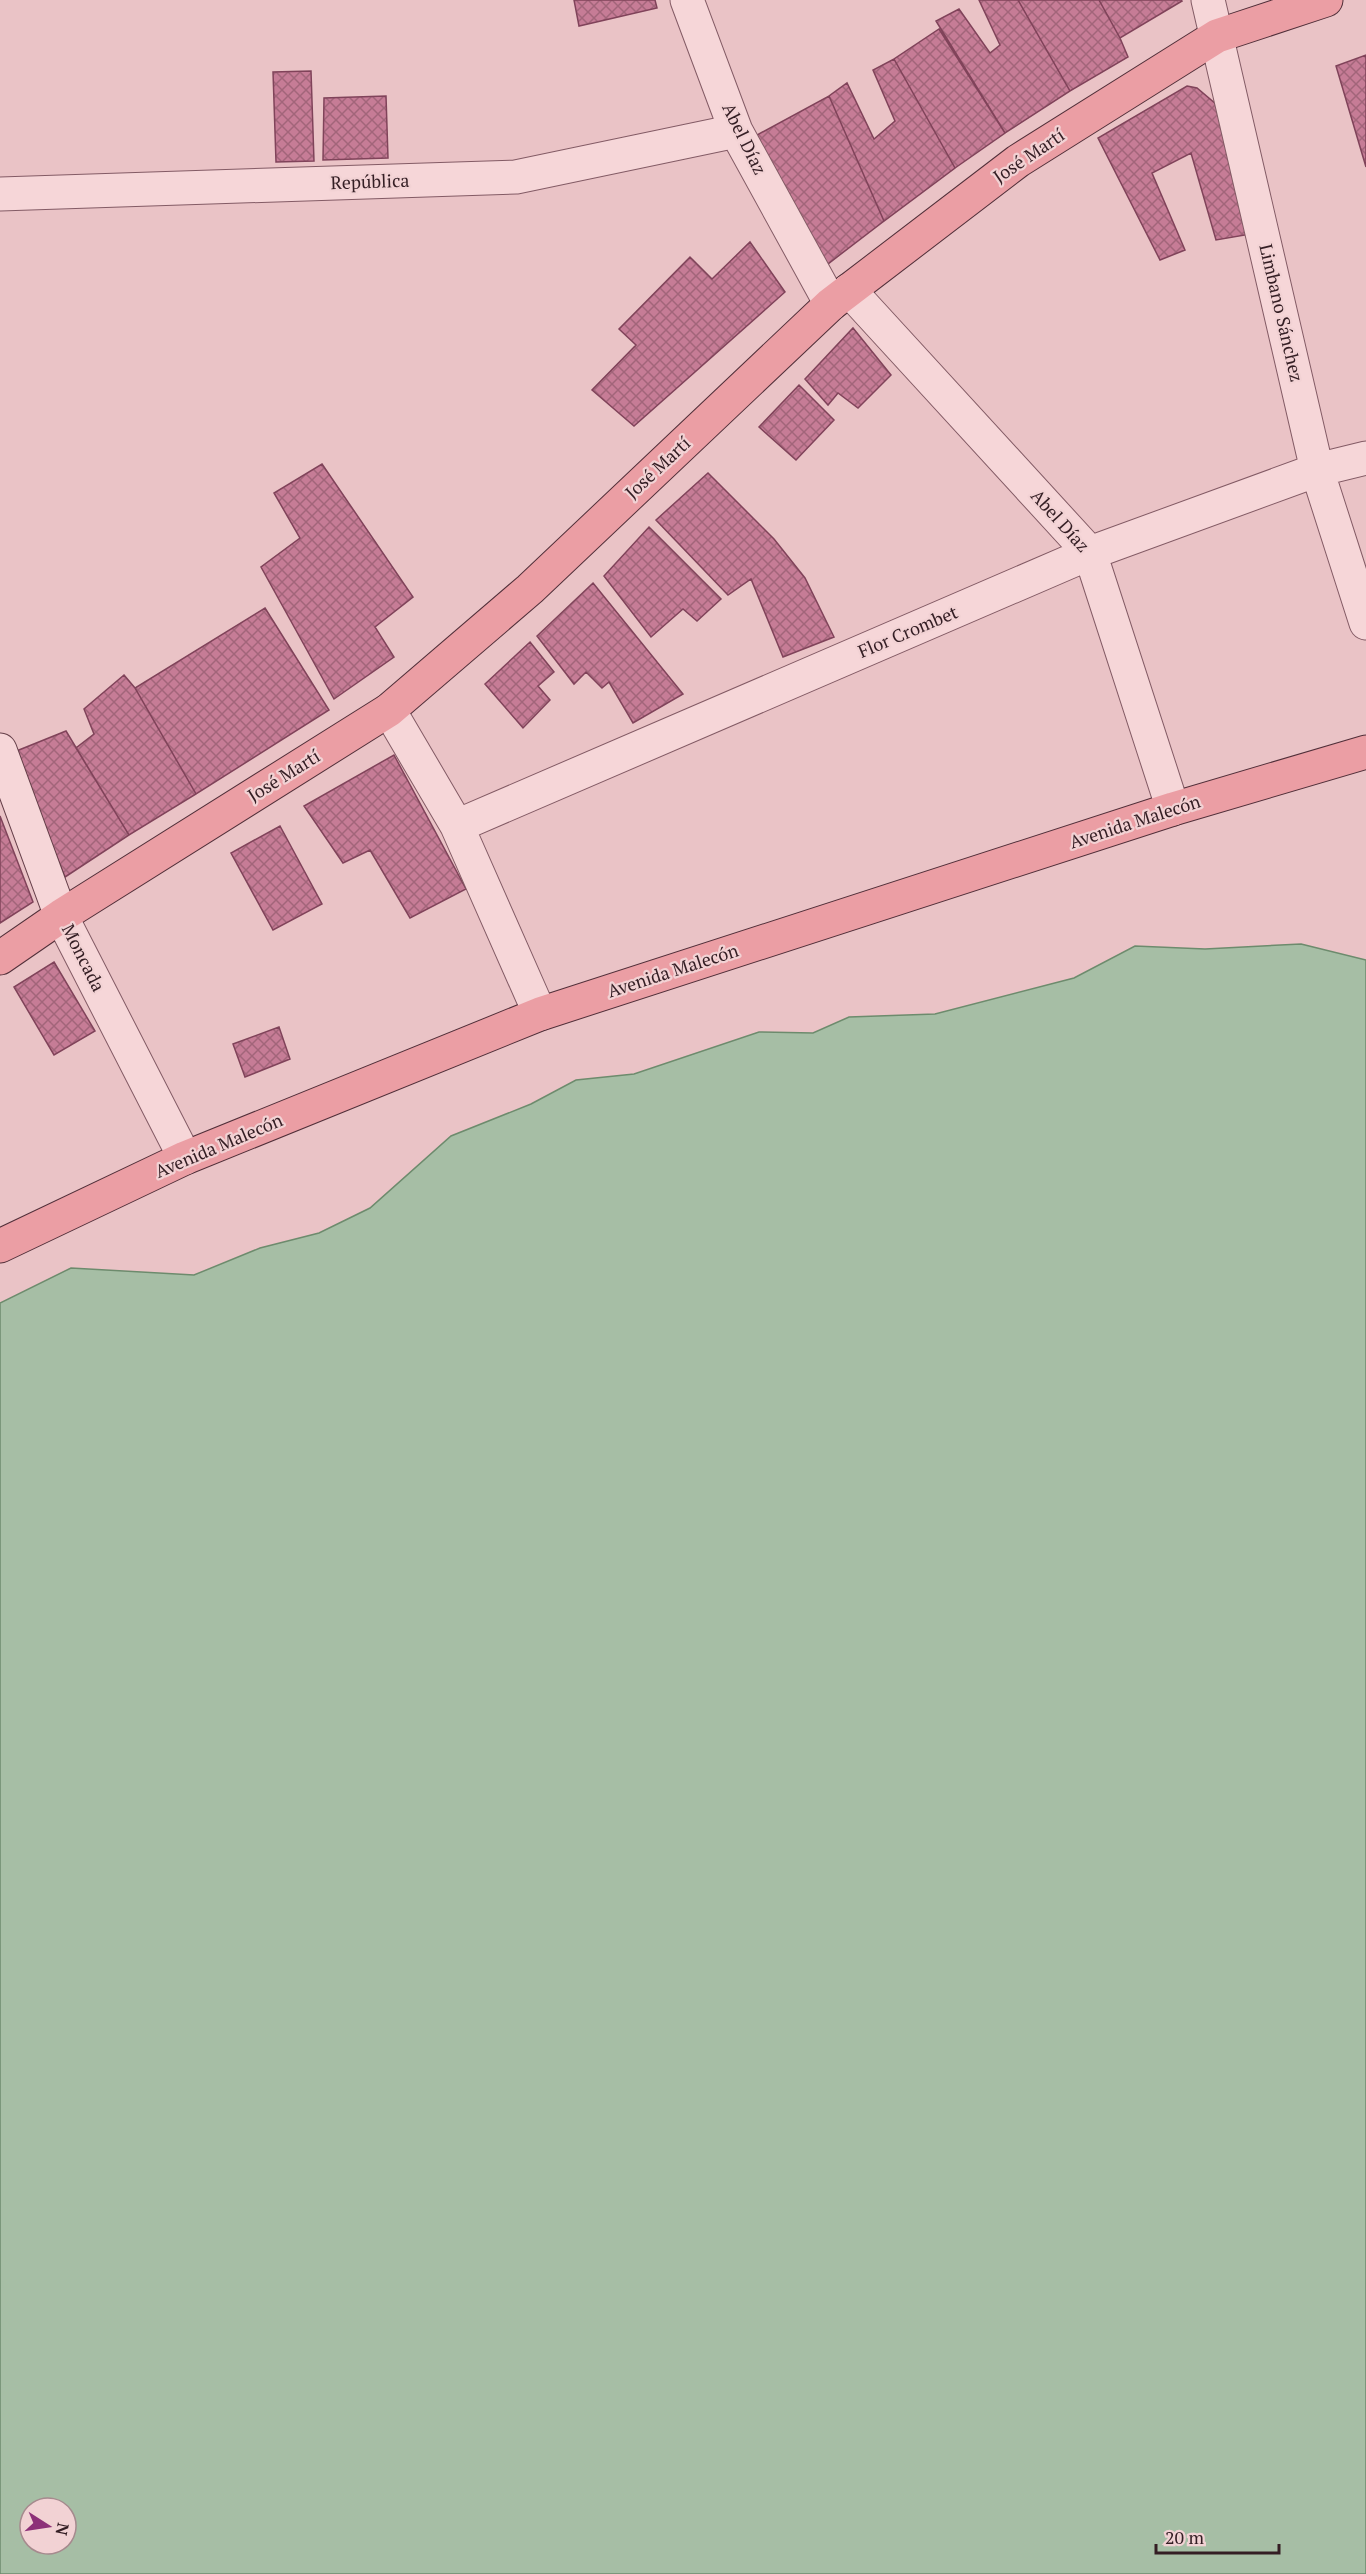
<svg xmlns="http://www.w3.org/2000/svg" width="1366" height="2574" viewBox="0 0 1366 2574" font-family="'PT Serif',serif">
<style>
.water{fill:#a6bea5;stroke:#6d8b6d;stroke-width:1.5;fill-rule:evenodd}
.building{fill:url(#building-cross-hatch);stroke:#80435a;stroke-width:1.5}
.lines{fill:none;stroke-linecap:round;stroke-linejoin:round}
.street-casing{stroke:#835b65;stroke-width:35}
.secondary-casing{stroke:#653f49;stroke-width:35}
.primary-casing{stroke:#512f39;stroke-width:35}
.street{stroke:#f6d6d8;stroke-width:33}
.secondary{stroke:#f6d6d8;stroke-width:33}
.primary{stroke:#eb9ea4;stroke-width:33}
.labels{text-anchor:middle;stroke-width:4.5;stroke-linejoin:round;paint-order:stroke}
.street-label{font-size:18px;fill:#341e24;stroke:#f2d2d4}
</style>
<defs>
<pattern id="building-cross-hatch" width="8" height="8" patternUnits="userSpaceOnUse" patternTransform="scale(1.5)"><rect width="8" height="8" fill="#c67c96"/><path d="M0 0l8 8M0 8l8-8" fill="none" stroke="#a2657a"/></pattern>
</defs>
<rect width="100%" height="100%" fill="#eac3c6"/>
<!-- water -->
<path class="water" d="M 1301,944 L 1366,960 L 1366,2574 L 0,2574 L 0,1303 L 71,1268 L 194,1275 L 260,1248 L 319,1233 L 370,1208 L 451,1136 L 531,1104 L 576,1080 L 634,1074 L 759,1032 L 813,1033 L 849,1017 L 935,1014 L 1074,978 L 1135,946 L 1205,949 ZM 30,2508 L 66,2508 L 66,2544 L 30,2544 Z"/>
<!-- building -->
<path class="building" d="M 574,0 L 655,0 L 657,8 L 579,26 Z
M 979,0 L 1018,0 L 1070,91 L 1005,133 L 936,21 L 959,9 L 990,53 L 1000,45 Z
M 1018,0 L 1099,0 L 1120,38 L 1128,57 L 1070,91 Z
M 1099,0 L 1181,0 L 1182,1 L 1120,38 Z
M 939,29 L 1005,133 L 955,168 L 894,59 Z
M 1366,55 L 1366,167 L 1336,66 Z
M 894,59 L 955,168 L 884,221 L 829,96 L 847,83 L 874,139 L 895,121 L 873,70 Z
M 311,71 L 314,161 L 276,162 L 273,72 Z
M 1187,86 L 1197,88 L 1217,105 L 1251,234 L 1216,240 L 1191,153 L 1152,173 L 1185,250 L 1160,260 L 1098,138 Z
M 386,96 L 388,158 L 323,160 L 324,98 Z
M 829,96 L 884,221 L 824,267 L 757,135 Z
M 750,242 L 785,292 L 634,426 L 592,390 L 636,345 L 619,329 L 690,257 L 712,279 Z
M 853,328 L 891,375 L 858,408 L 838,393 L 828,405 L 805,379 Z
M 799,385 L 834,420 L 796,460 L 759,427 Z
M 322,464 L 413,597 L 375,627 L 394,657 L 334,699 L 261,567 L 300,538 L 274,493 Z
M 708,473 L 774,539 L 805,578 L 834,637 L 783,657 L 751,579 L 728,595 L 656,520 Z
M 649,527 L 721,599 L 697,621 L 683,609 L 651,637 L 604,576 Z
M 593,583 L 683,694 L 633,723 L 609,682 L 602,688 L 586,672 L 574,684 L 537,636 Z
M 265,608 L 329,710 L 196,794 L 135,688 Z
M 530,642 L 554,672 L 538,686 L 550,700 L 523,728 L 485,684 Z
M 124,675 L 135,688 L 196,794 L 129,835 L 76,748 L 94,734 L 84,709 Z
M 66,731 L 129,835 L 65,877 L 14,752 Z
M 394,755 L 466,889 L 410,918 L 370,850 L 343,863 L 304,806 Z
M 0,816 L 33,902 L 0,923 Z
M 280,826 L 322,904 L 273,930 L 231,853 Z
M 54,962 L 95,1031 L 54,1055 L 14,987 Z
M 279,1027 L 290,1059 L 245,1077 L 233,1044 Z"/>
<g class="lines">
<!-- street casing -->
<g class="street-casing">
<path id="street" d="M 687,0 L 736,131 L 831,304
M 1208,0 L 1317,470 L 1366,623
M 0,194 L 516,177 L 736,131
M 849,290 L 1090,553 L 1173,809
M 389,710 L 457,826 L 540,1014
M 457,826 L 1090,553 L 1317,470 L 1366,458
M 61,916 L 185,1158"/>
</g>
<!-- secondary casing -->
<g class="secondary-casing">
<path id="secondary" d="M 0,750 L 61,916"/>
</g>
<!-- primary casing -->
<g class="primary-casing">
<path id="primary" d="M 0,958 L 61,916 L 389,710 L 530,589 L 831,304 L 1018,161 L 1217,36 L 1326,0
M 0,1246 L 185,1158 L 540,1014 L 1173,809 L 1366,752"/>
</g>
<!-- street -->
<use href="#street" class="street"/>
<!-- secondary -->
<use href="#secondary" class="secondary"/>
<!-- primary -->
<use href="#primary" class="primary"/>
</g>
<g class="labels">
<!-- street labels -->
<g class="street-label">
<text transform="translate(744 139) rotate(64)" y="6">Abel Díaz</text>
<text transform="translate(1029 156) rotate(-34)" y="6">José Martí</text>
<text transform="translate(370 182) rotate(-2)" y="6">República</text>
<text transform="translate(1281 313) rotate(77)" y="6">Limbano Sánchez</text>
<text transform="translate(658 468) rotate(-43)" y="6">José Martí</text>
<text transform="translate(1060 521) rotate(48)" y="6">Abel Díaz</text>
<text transform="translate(908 632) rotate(-23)" y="6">Flor Crombet</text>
<text transform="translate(284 776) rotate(-32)" y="6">José Martí</text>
<text transform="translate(1135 822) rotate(-18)" y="6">Avenida Malecón</text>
<text transform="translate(83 958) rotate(63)" y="6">Moncada</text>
<text transform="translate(673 971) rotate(-18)" y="6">Avenida Malecón</text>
<text transform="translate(219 1146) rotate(-23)" y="6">Avenida Malecón</text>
</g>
</g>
<!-- north arrow -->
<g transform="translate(48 2526) rotate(102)"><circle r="28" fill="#f2d2d4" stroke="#a68a8e" stroke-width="1.5"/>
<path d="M0-4.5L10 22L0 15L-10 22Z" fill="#8d3078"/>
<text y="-9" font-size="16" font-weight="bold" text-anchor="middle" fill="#341e24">N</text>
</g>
<!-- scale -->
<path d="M1156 2544v9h123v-9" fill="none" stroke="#341e24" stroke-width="3"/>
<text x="1165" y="2544" font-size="18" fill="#341e24" stroke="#f2d2d4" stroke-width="4.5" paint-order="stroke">20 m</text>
</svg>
